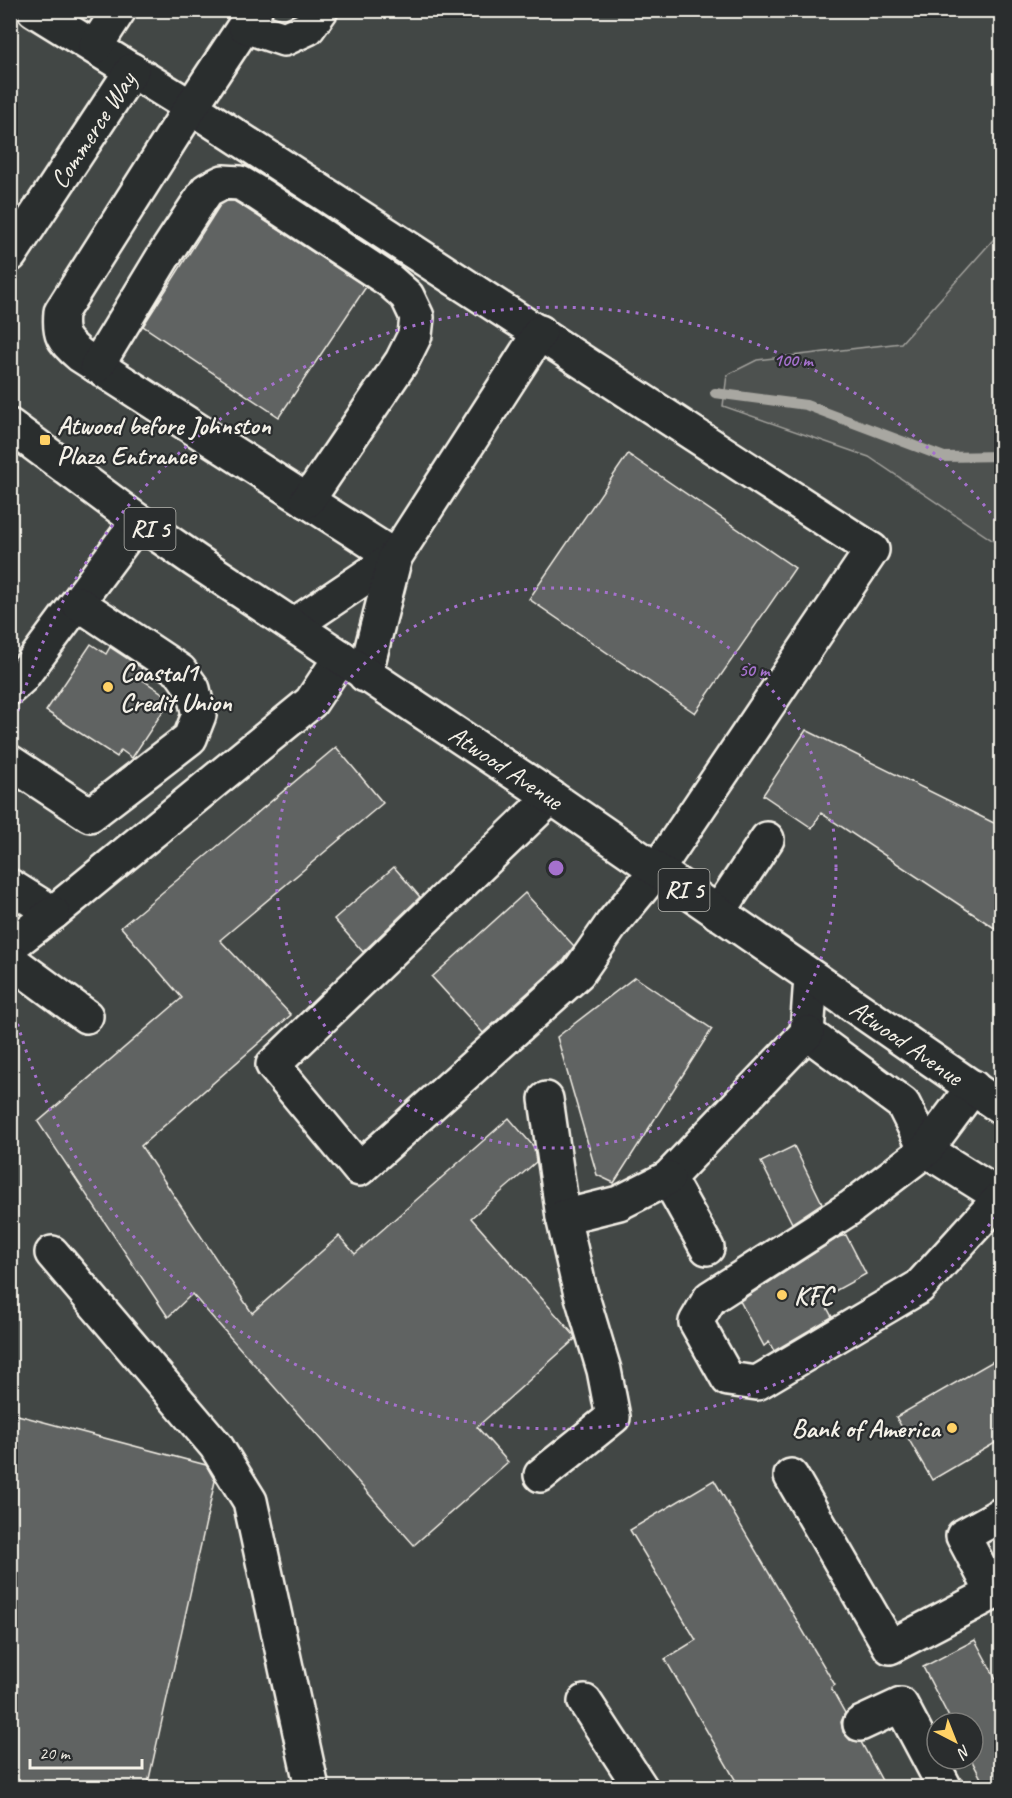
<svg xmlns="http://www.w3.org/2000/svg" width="1012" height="1798" viewBox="0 0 1012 1798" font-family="Caveat,sans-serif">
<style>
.built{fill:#434645;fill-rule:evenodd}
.green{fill:#4e514f;stroke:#a1a19c;stroke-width:1.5}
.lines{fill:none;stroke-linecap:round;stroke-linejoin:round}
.stream{stroke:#a8a7a1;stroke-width:10}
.building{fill:#616362;stroke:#f4f1e8;stroke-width:1.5}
.minor-casing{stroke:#f4f1e8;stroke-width:38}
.major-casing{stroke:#f4f1e8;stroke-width:38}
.minor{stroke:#2a2d2e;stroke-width:33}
.major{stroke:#2a2d2e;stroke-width:33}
.ring{fill:none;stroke:#a571cd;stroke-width:3;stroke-dasharray:3 6}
.poi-dot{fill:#ffd166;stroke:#2a2d2e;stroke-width:2}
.labels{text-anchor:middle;stroke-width:4.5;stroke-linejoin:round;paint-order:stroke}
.shield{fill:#2a2d2e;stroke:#b7b6b0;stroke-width:1.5}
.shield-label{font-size:24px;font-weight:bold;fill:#f4f1e8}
.street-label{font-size:26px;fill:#f4f1e8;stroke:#2a2d2e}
.poi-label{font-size:26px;font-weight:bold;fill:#f4f1e8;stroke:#2a2d2e;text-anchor:start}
.centre{fill:#a571cd;stroke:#2a2d2e;stroke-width:3}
.ring-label{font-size:18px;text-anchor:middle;font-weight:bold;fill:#a571cd;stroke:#2a2d2e;stroke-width:4.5;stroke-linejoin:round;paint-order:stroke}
</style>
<rect width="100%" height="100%" fill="#363939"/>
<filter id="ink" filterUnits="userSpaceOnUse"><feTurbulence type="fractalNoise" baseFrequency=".0167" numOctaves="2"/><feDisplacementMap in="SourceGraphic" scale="12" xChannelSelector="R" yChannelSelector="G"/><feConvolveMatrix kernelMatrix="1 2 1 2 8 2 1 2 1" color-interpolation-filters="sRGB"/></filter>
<g filter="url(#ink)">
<!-- built -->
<path class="built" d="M 11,11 L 1001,11 L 1001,231 L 901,343 L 757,360 L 723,406 L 869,457 L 1001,546 L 1001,1787 L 11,1788 ZM 937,1723 L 973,1723 L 973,1759 L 937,1759 Z"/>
<!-- green -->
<path class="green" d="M 1001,231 L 1001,546 L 869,457 L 723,406 L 727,375 L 757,360 L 901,343 Z"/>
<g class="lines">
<!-- stream -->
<path class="stream" d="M 715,393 L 806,405 L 944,457 L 1002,456"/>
</g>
<!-- building -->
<path class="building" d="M 227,201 L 234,201 L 247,209 L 366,287 L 279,417 L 143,326 L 220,205 Z
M 628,454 L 795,568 L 695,713 L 529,599 Z
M 91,644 L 106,654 L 110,647 L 142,668 L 137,676 L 171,699 L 132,758 L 121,750 L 117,757 L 46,711 Z
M 806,730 L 1002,827 L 1002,933 L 821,813 L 812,828 L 763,795 Z
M 336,747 L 383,803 L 220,940 L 291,1015 L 141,1146 L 252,1313 L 339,1236 L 355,1254 L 509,1118 L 534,1147 L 536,1162 L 471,1218 L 574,1335 L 575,1339 L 477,1427 L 508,1462 L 414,1545 L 192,1294 L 168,1317 L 38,1122 L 182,998 L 121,927 Z
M 394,867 L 420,897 L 363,952 L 334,919 Z
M 525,893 L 574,946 L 564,960 L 483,1033 L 432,977 Z
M 635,977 L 712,1029 L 614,1183 L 597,1175 L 557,1037 Z
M 794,1146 L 822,1203 L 792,1223 L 761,1162 Z
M 846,1235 L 866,1274 L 822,1298 L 832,1317 L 774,1351 L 769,1342 L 764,1346 L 740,1301 L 839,1237 Z
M 1002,1356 L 1002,1439 L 932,1480 L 896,1417 Z
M 10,1413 L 206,1465 L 215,1481 L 147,1788 L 10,1788 Z
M 714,1480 L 835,1685 L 831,1688 L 845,1713 L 841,1722 L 843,1732 L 850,1740 L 861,1742 L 886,1788 L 740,1788 L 665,1659 L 696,1640 L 630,1530 Z
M 975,1640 L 1002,1690 L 1002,1788 L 986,1788 L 971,1759 L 973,1759 L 973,1723 L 952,1723 L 923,1667 Z"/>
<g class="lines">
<!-- minor casing -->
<g class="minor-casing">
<g id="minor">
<path d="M 34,10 L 191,107 L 872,550 L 656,871 L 612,924 L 578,973 L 359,1169 L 273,1065 L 551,797"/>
<path d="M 255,10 L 191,107 L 61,312 C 59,335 62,340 80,355 L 395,557"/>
<path d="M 245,26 L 284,39 L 308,28 L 321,10"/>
<path d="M 95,47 L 119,10"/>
<path id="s1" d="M 10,255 L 132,70"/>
<path d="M 97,366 L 163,257 L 207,190 L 223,182 L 240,183 L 257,193 L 390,281 L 407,296 L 417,317 L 415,335 L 402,361 L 307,501"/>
<path d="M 294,625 L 395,557"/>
<path d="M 365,675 L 395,557 L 540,332"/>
<path d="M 10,688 L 22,677 L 138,521"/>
<path d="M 10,762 L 90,815 L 190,738 L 199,715 L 193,689 L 180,671 L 78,603"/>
<path d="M 10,886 L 53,913 L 311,702 L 341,657"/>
<path d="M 718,913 L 767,839"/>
<path d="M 10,946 L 53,913"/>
<path d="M 10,960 L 86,1016"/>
<path d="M 811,978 L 807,1033 L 903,1104 L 926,1150 L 1001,1197"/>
<path d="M 973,1087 L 926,1150 L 850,1208 L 710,1298 L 696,1322 L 728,1379 L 757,1383 L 919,1287 L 1002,1196"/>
<path d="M 546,1099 L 563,1217"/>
<path d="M 707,1248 L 668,1178 L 807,1033"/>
<path d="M 52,1253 L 216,1446 L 250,1501 L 312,1788"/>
<path d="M 541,1475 L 613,1417 L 604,1370 L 580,1290 L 563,1217 L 619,1203 L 668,1178"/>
<path d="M 791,1476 L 890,1647 L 993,1593 L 963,1536 L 1002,1514"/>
<path d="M 585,1702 L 641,1788"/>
<path d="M 860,1724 L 901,1705 L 945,1788"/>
</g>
</g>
<!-- major casing -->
<g class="major-casing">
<g id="major">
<path id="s2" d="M 10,426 L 138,521 L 196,561 L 551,797 L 1002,1108"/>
</g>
</g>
<!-- minor -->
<use href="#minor" class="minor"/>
<!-- major -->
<use href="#major" class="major"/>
</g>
</g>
<!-- distance rings -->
<g class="ring">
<circle cx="556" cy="868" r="280"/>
<path d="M1001 1210A561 561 0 0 1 11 999M11 737A561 561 0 0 1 1001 526"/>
</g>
<!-- markers -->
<g class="poi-dot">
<rect x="39" y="434" width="12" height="12" rx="3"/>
<circle cx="108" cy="687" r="6"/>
<circle cx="782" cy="1295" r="6"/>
<circle cx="952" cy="1428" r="6"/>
</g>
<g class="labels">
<!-- shield labels -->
<g class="shield">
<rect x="124.5" y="508" width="51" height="42" rx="4.5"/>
<rect x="658.5" y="869" width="51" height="42" rx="4.5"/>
</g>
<g class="shield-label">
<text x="150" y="537">RI 5</text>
<text x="684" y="898">RI 5</text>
</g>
<!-- street labels -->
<g class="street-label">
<text dy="9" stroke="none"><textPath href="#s1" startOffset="150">Commerce Way</textPath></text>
<text dy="9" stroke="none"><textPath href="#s2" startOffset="602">Atwood Avenue</textPath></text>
<text dy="9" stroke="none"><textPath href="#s2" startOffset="1088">Atwood Avenue</textPath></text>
</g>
<!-- poi labels -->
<g class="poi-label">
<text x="57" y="434">Atwood before Johnston<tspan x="57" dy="30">Plaza Entrance</tspan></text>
<text x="120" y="681">Coastal1<tspan x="120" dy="30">Credit Union</tspan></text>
<text x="794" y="1304">KFC</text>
<text x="940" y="1437" text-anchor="end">Bank of America</text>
</g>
</g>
<circle cx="556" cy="868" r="9" class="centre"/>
<g class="ring-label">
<text x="793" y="366">100 m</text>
<text x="754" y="676">50 m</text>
</g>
<!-- margin -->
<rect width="1012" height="1798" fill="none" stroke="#2a2d2e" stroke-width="36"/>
<rect x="18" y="18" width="976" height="1762" fill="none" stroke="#f4f1e8" stroke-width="2" filter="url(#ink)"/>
<!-- north arrow -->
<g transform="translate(955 1741) rotate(138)"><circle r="28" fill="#2a2d2e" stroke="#7b7b78" stroke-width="1.5"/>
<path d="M0-4.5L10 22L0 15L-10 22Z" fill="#ffd166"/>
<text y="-9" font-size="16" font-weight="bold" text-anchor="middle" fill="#f4f1e8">N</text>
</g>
<!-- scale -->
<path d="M30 1759v9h112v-9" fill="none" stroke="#f4f1e8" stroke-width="3"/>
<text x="39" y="1759" font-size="18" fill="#f4f1e8" stroke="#2a2d2e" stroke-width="4.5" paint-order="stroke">20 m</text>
</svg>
